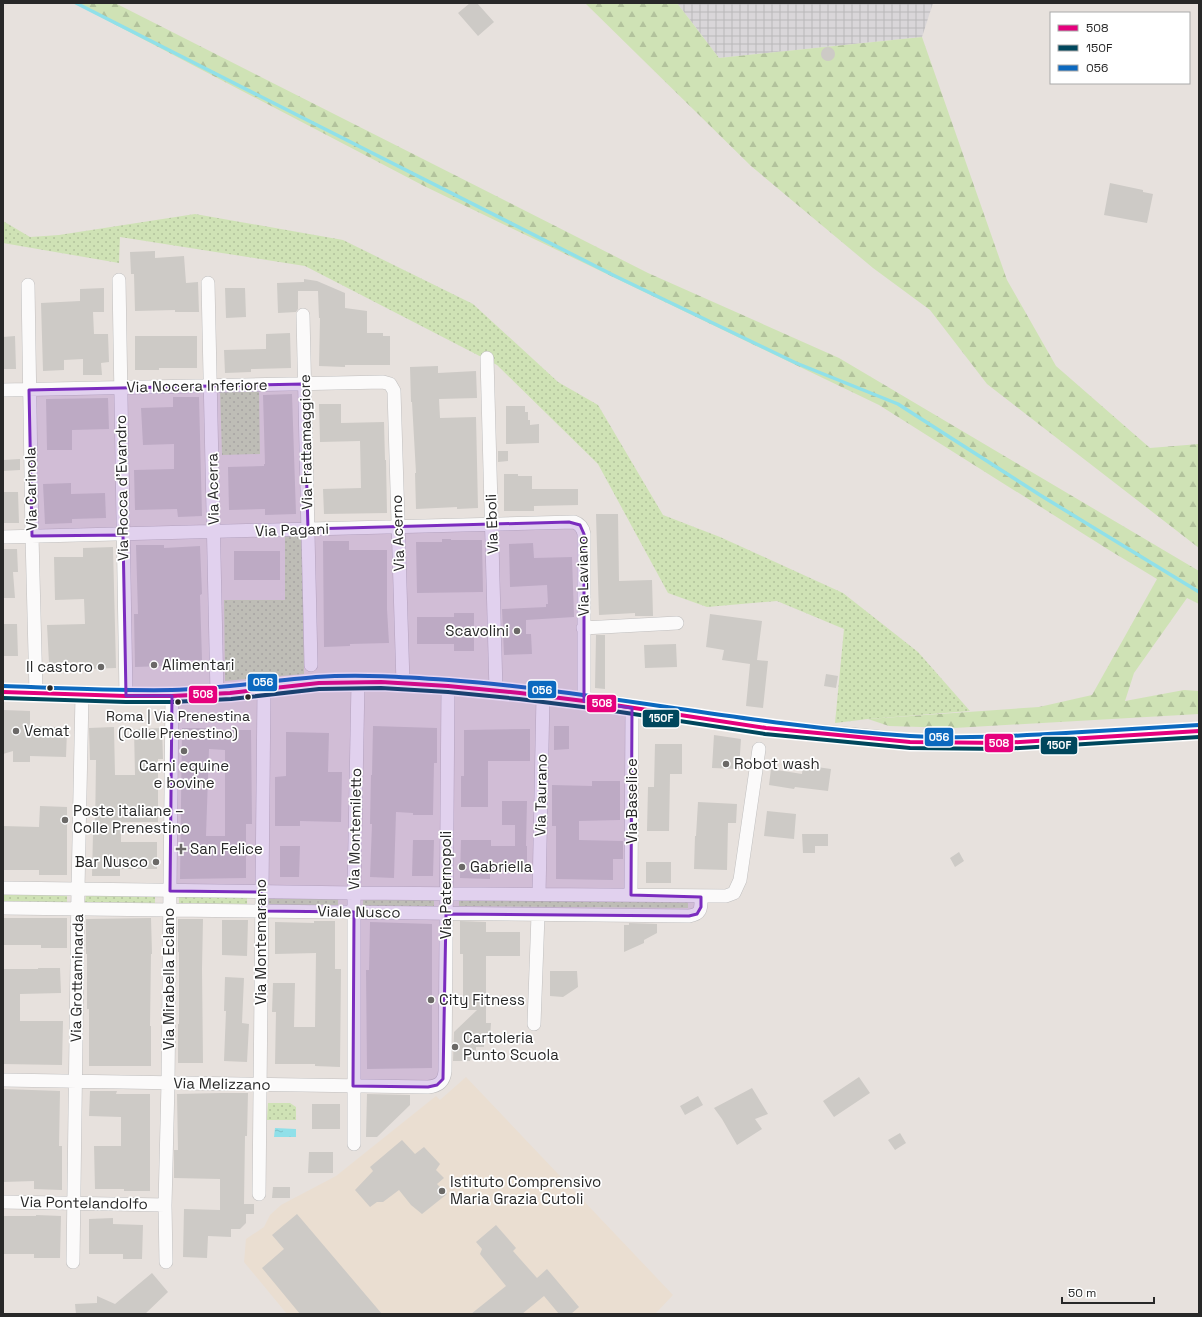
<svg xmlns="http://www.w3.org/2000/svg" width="1202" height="1317" viewBox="0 0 1202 1317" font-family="'Space Grotesk',sans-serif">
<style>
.industrial{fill:url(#industrial-grid)}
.education{fill:#eaded1}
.grass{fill:url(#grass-dots)}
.forest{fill:url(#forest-firs)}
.water{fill:url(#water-ripples)}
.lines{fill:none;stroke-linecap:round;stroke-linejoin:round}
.stream{stroke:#90e0e9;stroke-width:3.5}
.building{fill:#cdcac6;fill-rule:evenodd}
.minor-casing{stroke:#c0bfbf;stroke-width:14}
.major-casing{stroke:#bfbdbc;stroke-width:18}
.minor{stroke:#fbfafa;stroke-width:13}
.major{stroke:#e6ded2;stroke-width:17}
.bus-1-casing{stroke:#fff;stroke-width:7}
.bus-2-casing{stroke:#fff;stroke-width:7}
.bus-3-casing{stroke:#fff;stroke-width:7}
.bus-1{stroke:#e5007d;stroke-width:4}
.bus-2{stroke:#00475d;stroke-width:4}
.bus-3{stroke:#0c69bf;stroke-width:4}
.marked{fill:#7b2cbf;fill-opacity:0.2;stroke:#7b2cbf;stroke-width:3;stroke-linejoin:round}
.poi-dot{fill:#6b6967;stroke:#fff;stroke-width:1.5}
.bus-dot{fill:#282828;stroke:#fff;stroke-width:1.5}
.labels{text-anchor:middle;stroke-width:3.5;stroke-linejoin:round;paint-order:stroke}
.bus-label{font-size:14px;fill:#282828;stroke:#fff}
.street-label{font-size:15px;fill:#282828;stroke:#fff}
.poi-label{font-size:15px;fill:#282828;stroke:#fff;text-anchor:start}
.line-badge{stroke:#fff;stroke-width:1.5}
.badge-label{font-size:11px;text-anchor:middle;font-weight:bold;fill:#fff}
</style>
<defs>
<pattern id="industrial-grid" width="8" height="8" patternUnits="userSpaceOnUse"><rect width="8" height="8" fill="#d9d6d9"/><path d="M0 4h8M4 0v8" fill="none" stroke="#bab8ba"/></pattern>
<pattern id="grass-dots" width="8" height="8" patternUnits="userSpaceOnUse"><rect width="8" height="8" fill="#cfe2b5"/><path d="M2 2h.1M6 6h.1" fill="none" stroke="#b2c29c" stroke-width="1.8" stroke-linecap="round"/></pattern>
<pattern id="forest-firs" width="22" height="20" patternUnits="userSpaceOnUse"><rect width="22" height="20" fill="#cfe2b5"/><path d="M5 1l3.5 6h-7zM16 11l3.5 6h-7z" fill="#b2c29c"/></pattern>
<pattern id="water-ripples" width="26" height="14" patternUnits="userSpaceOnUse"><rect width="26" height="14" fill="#90e0e9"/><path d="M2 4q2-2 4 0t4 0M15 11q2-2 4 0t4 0" fill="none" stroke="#7cc0c8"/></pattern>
</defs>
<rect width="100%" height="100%" fill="#e7e1dd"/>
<!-- industrial -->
<path class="industrial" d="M 677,3 L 933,3 L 922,37 L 719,58 Z"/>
<!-- education -->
<path class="education" d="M 466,1077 L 673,1295 L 655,1314 L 287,1314 L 244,1262 L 246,1239 L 264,1227 L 270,1215 L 281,1205 L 336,1176 L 436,1096 L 440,1100 Z"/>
<!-- grass -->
<path class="grass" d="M 195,214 L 343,240 L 473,304 L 558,382 L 598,405 L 663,515 L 720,537 L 843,593 L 918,652 L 970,711 L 868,719 L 835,723 L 844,629 L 777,601 L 707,607 L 668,593 L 598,464 L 497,365 L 305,266 L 120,237 L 119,263 L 3,243 L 3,221 L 30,237 L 59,235 Z
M 259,389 L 260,454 L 222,455 L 220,390 Z
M 285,535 L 303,535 L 304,674 L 225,681 L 224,600 L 285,600 Z
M 3,893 L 67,894 L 67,902 L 3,902 Z
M 86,895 L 155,895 L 155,903 L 85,902 Z
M 179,895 L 247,896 L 247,904 L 179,903 Z
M 268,896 L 338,897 L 338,906 L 268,905 Z
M 363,898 L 434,898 L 434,906 L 363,906 Z
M 459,898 L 688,900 L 688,908 L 459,906 Z
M 268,1103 L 290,1103 L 296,1107 L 296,1120 L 267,1120 Z"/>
<!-- forest -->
<path class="forest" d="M 74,3 L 115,3 L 648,273 L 839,358 L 1199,571 L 1199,604 L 1187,598 L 1134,673 L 1125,701 L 1184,690 L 1199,691 L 1199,714 L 954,728 L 889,726 L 868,719 L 1039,707 L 1092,695 L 1157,579 L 1109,550 L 879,405 L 424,186 Z
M 585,3 L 677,3 L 719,58 L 922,37 L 1007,280 L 1056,366 L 1150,448 L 1199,444 L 1199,548 L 987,384 L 930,310 L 873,268 L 751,166 Z"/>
<!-- water -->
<path class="water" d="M 275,1128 L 296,1129 L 296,1137 L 274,1137 Z"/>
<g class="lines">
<!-- stream -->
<path class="stream" d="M 76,3 L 615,276 L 796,363 L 898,404 L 1040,495 L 1199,592"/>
</g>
<!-- building -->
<path class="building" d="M 470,3 L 477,3 L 494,22 L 478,36 L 458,13 Z
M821 54a7 7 0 1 1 14 0a7 7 0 1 1-14 0Z
M 1110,183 L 1143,190 L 1143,192 L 1153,194 L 1147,223 L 1104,215 Z
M 155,251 L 155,258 L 184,256 L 186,283 L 198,282 L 199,312 L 175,312 L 175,310 L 135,311 L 134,274 L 131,274 L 130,252 Z
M 304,279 L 317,281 L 345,293 L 345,308 L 367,311 L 367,333 L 383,333 L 383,336 L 390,336 L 390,365 L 345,365 L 345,367 L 319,366 L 320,318 L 319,318 L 318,291 L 298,291 L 298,309 L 296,312 L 278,313 L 277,283 L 304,282 Z
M 104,288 L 104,312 L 93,312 L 94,334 L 108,334 L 109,362 L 101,363 L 102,375 L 83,375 L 83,359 L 64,360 L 64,370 L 43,371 L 41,303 L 80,301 L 80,289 Z
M 225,288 L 245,288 L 246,317 L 226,318 Z
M 290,333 L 291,368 L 251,369 L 251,372 L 225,373 L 224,350 L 266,349 L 266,334 Z
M 15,336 L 16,369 L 3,369 L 3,337 Z
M 135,336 L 197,336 L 197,368 L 159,368 L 159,370 L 135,370 Z
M 438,366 L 438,373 L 476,371 L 477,398 L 439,399 L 440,418 L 476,417 L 478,508 L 457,509 L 457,507 L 416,509 L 415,473 L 416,473 L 412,402 L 411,402 L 410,367 Z
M 292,394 L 296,514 L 265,515 L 265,509 L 229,510 L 228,467 L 264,466 L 264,464 L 265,464 L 263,395 Z
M 173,397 L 199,397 L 202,516 L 178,517 L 177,509 L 135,510 L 134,470 L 174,469 L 174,444 L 143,445 L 141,408 L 173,407 Z
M 108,398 L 109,429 L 72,430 L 72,450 L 47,450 L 46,399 Z
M 319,404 L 341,404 L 341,423 L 384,422 L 385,460 L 386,460 L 387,513 L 324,514 L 323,489 L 361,488 L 360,441 L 320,442 Z
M 506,406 L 525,406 L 525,412 L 528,412 L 528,420 L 530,420 L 530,425 L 539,424 L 539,443 L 506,444 Z
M 498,451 L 508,451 L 508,461 L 498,462 Z
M 20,459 L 20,470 L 3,471 L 3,460 Z
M 504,474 L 518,474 L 518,476 L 532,476 L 532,489 L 578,489 L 578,505 L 534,506 L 534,511 L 504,511 Z
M 71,483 L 71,494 L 105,493 L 106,518 L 72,519 L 72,523 L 45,524 L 43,484 Z
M 3,492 L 18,492 L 19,523 L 3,523 Z
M 596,514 L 618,514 L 619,581 L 652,580 L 653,616 L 635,616 L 635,613 L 599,615 Z
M 442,539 L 451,539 L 451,540 L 482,540 L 483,592 L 417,593 L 416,542 L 442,542 Z
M 323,541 L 349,541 L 349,550 L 387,550 L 387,609 L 389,643 L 350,644 L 350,646 L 324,647 Z
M 533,543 L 534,558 L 572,557 L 574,617 L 526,620 L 526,634 L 531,634 L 532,654 L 504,655 L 502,609 L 546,607 L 546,604 L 548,604 L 547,585 L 510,587 L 509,544 Z
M 136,545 L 164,545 L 164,548 L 200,546 L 202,594 L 200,595 L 202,660 L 163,661 L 163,666 L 135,667 L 134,614 L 138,614 Z
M 113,547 L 116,668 L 87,669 L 87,662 L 49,663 L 47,625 L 85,624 L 84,599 L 55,600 L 54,557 L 83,557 L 83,548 Z
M 3,549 L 17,549 L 18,572 L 13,572 L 15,598 L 3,598 Z
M 234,551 L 280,551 L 280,580 L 234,580 Z
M 454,613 L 474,613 L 474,651 L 454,651 L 454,644 L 417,644 L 417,617 L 454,617 Z
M 710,614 L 762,621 L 757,660 L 768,661 L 763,708 L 746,706 L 750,664 L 722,660 L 724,650 L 706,647 Z
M 3,624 L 17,624 L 18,656 L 3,656 Z
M 596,635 L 605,635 L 605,689 L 595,688 Z
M 676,644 L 677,667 L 645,668 L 644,645 Z
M 826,674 L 838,676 L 836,688 L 824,686 Z
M 3,710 L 30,711 L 30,726 L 55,727 L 55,729 L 67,730 L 66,757 L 30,756 L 30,762 L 13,762 L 13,751 L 3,754 Z
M 373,726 L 437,728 L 437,763 L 434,763 L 433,815 L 413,815 L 413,813 L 396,812 L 394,878 L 370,877 L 372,824 L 370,824 L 371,775 L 372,775 Z
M 554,726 L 569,726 L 569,749 L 554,750 Z
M 114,727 L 115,775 L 135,775 L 134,729 L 162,728 L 163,759 L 158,759 L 158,822 L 121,822 L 121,842 L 157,842 L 157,869 L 120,869 L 120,876 L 92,876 L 93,834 L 95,834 L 96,760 L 90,760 L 89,728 Z
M 182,728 L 209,728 L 209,730 L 251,730 L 252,824 L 246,824 L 246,878 L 180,879 ZM 209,749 L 225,750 L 225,836 L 206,836 Z
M 530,729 L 530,761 L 488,761 L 488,807 L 461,807 L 461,776 L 464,776 L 464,730 Z
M 286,732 L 329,733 L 328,772 L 342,772 L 341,822 L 300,821 L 300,826 L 275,826 L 275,777 L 286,776 Z
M 714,735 L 741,739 L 739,769 L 712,768 Z
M 655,744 L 682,744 L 682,774 L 670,774 L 669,831 L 647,831 L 648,787 L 654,787 Z
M 803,765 L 831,769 L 828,791 L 795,787 L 794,789 L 769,785 L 771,769 L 802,774 Z
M 592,781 L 620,781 L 620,820 L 579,821 L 579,840 L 623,841 L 623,859 L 613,859 L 613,880 L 556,879 L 556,826 L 552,826 L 552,785 L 592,786 Z
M 502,801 L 527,801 L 526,846 L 527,846 L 527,872 L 490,872 L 490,879 L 460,878 L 461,840 L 491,840 L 491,846 L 515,846 L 515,825 L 502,825 Z
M 698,802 L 737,804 L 736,823 L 728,823 L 727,870 L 694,869 L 695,836 L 696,836 Z
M 40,806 L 67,807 L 67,875 L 39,875 L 39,870 L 3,870 L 3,826 L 39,827 Z
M 767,811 L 796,814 L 794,839 L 764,836 Z
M 802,834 L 828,834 L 828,846 L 815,846 L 815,853 L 803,853 Z
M 413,840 L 434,840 L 433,876 L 412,876 Z
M 280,846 L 300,846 L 299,877 L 280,877 Z
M 959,852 L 964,861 L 955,867 L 950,858 Z
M 646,862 L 671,862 L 671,883 L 646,883 Z
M 3,918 L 67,918 L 67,948 L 41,948 L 41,945 L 3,945 Z
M 151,918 L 152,954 L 151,954 L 150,1026 L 151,1026 L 151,1066 L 89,1066 L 89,1009 L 87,1009 L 87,954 L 86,954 L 86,919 Z
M 178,919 L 203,919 L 202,969 L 203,1063 L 178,1063 L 178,1024 L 179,1024 L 179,952 L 178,952 Z
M 222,920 L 248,920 L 247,956 L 222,955 Z
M 314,921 L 335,921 L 335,969 L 341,969 L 340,1067 L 315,1066 L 315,1064 L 275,1064 L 276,1012 L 272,1012 L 273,983 L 295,983 L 294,1027 L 315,1027 L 316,953 L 275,954 L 275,922 L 314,923 Z
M 460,921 L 486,922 L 486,932 L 520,932 L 520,956 L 486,956 L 486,1023 L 491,1023 L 490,1038 L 484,1038 L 484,1047 L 476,1047 L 476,1056 L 471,1056 L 470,1061 L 453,1061 L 454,1032 L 477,1010 L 463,1010 L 463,954 L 460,954 Z
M 370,922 L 432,924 L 432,1068 L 367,1069 L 366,970 L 369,970 Z
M 629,923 L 657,924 L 657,933 L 644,940 L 644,943 L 624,952 L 624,925 L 629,925 Z
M 38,968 L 60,968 L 61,993 L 20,994 L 20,1021 L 63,1021 L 62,1065 L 3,1064 L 3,969 L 38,969 Z
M 550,971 L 577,971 L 578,987 L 563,997 L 550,996 Z
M 225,977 L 244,978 L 242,1023 L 249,1024 L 247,1062 L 224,1061 L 226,1011 L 224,1011 Z
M 859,1077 L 870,1093 L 834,1117 L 823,1101 Z
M 752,1088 L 768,1114 L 755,1119 L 762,1129 L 737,1145 L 722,1119 L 714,1108 Z
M 3,1089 L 60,1091 L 59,1146 L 62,1146 L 62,1190 L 34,1189 L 34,1181 L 3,1182 Z
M 90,1091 L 117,1091 L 116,1094 L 150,1094 L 150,1191 L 124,1191 L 124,1189 L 95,1189 L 94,1146 L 121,1146 L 121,1117 L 89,1116 Z
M 222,1093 L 248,1093 L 247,1136 L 245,1136 L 244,1204 L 254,1204 L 254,1214 L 246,1214 L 246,1223 L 240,1229 L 231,1229 L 231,1237 L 208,1236 L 207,1258 L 183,1257 L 184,1209 L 220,1210 L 220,1179 L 174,1178 L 174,1150 L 178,1150 L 177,1094 Z
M 367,1094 L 410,1095 L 410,1105 L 377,1137 L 366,1137 Z
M 698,1096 L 703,1105 L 685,1115 L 680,1106 Z
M 312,1104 L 340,1104 L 340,1129 L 312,1129 Z
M 900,1133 L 906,1143 L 895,1150 L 888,1140 Z
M 402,1140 L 415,1154 L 424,1147 L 440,1164 L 436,1170 L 444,1178 L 437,1184 L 447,1194 L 422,1214 L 411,1205 L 399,1190 L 383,1202 L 377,1202 L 370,1207 L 355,1190 L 373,1171 L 370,1167 Z
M 309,1152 L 333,1152 L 333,1173 L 308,1173 Z
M 273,1187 L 290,1187 L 290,1198 L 272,1198 Z
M 297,1214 L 382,1314 L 300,1314 L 262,1268 L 284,1249 L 272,1235 Z
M 36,1215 L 61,1216 L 60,1258 L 34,1258 L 34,1254 L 3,1254 L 3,1216 L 36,1216 Z
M 113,1218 L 113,1224 L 143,1225 L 142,1259 L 123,1259 L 123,1254 L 89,1254 L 89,1219 Z
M 496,1225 L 516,1248 L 513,1251 L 537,1278 L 547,1269 L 579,1307 L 571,1314 L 559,1314 L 544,1296 L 522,1314 L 471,1314 L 506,1286 L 480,1254 L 482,1249 L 476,1242 Z
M 152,1273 L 168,1292 L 145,1314 L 76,1314 L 75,1304 L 97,1303 L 97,1296 L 115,1304 Z"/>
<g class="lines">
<!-- minor casing -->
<g class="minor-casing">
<path id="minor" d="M 119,280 L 126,696
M 208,283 L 217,694
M 28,285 L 32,536 L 36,693
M 303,315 L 311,665
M 487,358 L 496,691
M 3,390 L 383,382 L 390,384 L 394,391 L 403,683
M 3,537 L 574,522 C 580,524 583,528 584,534 L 584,701
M 583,628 L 677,623
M 3,888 L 354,893 L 726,896 L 734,893 L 740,880 L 759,749
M 539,894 L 543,696
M 631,895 L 632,708
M 3,908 L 689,916 C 702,914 701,908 701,897
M 534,1024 L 538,915
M 3,1080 L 428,1087 C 439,1086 444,1082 445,1071 L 448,686
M 354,1144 L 354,893 L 358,682
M 259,1194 L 264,689
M 3,1202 L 165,1205
M 73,1262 L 78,889 L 82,695
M 166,1262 L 165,1205 L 168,1083 L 172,696"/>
</g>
<!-- major casing -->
<g class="major-casing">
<path id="major" d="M 3,692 L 126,696 L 172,696 L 230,693 L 319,683 L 381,682 L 448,686 L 520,693 L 608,704 L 766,728 L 910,742 L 952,743 L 1003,743 L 1199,731"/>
</g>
<!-- minor -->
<use href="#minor" class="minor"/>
<!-- major -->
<use href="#major" class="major"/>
<!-- bus-1 casing -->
<g class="bus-1-casing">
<path id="bus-1" d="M 3,692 L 126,696 L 172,696 L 230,693 L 319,683 L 381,682 L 448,686 L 520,693 L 608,704 L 766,728 L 910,742 L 1003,743 L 1199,731"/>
</g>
<!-- bus-2 casing -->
<g class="bus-2-casing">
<path id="bus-2" d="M 3,698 L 126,702 L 172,702 L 231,699 L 319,689 L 381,688 L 448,692 L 519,699 L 607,710 L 765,734 L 910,748 L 1003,749 L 1199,737"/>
</g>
<!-- bus-3 casing -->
<g class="bus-3-casing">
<path id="bus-3" d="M 3,686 C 59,688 116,691 172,690 C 220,689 268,681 316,677 C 360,674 405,677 449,680 C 603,692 755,726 910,736 C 962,739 1014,736 1066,733 C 1110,730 1154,728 1199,725"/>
</g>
<!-- bus-1 -->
<use href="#bus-1" class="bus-1"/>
<!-- bus-2 -->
<use href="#bus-2" class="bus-2"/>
<!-- bus-3 -->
<use href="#bus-3" class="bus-3"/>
</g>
<!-- marked area -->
<path class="marked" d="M 304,384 L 308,529 L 569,522 L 580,525 L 584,534 L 584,701 L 632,708 L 631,895 L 701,897 L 701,907 L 697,914 L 689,916 L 446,914 L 443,1079 L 437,1085 L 428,1087 L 353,1086 L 354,912 L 261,911 L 261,892 L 170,891 L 172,696 L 126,696 L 123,535 L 32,536 L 29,390 Z"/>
<!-- markers -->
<g class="poi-dot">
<circle cx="517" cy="631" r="4"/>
<circle cx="154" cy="665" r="4"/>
<circle cx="101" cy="667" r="4"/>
<circle cx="16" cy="731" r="4"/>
<circle cx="184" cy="751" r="4"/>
<circle cx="726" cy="764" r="4"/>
<circle cx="65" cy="820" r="4"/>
<path d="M179 843h4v4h4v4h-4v4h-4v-4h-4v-4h4z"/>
<circle cx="156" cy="862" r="4"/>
<circle cx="462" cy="867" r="4"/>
<circle cx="431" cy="1000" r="4"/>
<circle cx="455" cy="1047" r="4"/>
<circle cx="442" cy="1191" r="4"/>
</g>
<g class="bus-dot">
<circle cx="50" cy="688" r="3.5"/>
<circle cx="248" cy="697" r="3.5"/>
<circle cx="178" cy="702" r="3.5"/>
</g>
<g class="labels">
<!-- bus labels -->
<g class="bus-label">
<text x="178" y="721">Roma | Via Prenestina<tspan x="178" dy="17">(Colle Prenestino)</tspan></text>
</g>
<!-- street labels -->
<g class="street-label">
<text transform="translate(197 386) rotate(-1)" y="5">Via Nocera Inferiore</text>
<text transform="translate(306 442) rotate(-91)" y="5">Via Frattamaggiore</text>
<text transform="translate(122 488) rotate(-91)" y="5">Via Rocca d'Evandro</text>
<text transform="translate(31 489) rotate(-91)" y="5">Via Carinola</text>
<text transform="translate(213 489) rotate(-91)" y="5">Via Acerra</text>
<text transform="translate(492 524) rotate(-92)" y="5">Via Eboli</text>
<text transform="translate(292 530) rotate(-2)" y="5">Via Pagani</text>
<text transform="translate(398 533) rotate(-92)" y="5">Via Acerno</text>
<text transform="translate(583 576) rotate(-91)" y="5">Via Laviano</text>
<text transform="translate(541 795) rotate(-89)" y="5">Via Taurano</text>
<text transform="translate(632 801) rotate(-90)" y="5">Via Baselice</text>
<text transform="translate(355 829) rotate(-89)" y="5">Via Montemiletto</text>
<text transform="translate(446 885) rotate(-90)" y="5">Via Paternopoli</text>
<text transform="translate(359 912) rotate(1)" y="5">Viale Nusco</text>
<text transform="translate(261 942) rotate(-90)" y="5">Via Montemarano</text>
<text transform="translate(77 978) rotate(-89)" y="5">Via Grottaminarda</text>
<text transform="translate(169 979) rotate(-90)" y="5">Via Mirabella Eclano</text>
<text transform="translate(222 1084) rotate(1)" y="5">Via Melizzano</text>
<text transform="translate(84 1203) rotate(1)" y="5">Via Pontelandolfo</text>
</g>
<!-- poi labels -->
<g class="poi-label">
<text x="509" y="636" text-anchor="end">Scavolini</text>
<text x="162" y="670">Alimentari</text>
<text x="93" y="672" text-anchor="end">Il castoro</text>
<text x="24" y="736">Vemat</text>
<text x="734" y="769">Robot wash</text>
<text x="184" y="771" text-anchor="middle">Carni equine<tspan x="184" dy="17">e bovine</tspan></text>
<text x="73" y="816">Poste italiane –<tspan x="73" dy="17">Colle Prenestino</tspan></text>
<text x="190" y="854">San Felice</text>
<text x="148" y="867" text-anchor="end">Bar Nusco</text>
<text x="470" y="872">Gabriella</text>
<text x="439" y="1005">City Fitness</text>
<text x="463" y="1043">Cartoleria<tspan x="463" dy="17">Punto Scuola</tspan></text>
<text x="450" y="1187">Istituto Comprensivo<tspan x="450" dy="17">Maria Grazia Cutoli</tspan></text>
</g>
</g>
<g class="line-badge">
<rect x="247" y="673" width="31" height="19" rx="4" fill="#0c69bf"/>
<rect x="527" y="680" width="30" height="19" rx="4" fill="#0c69bf"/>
<rect x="188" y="685" width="30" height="19" rx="4" fill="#e5007d"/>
<rect x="586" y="694" width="31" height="19" rx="4" fill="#e5007d"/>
<rect x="642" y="709" width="38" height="19" rx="4" fill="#00475d"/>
<rect x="924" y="727" width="30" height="20" rx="4" fill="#0c69bf"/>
<rect x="984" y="733" width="30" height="20" rx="4" fill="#e5007d"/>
<rect x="1040" y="736" width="38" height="19" rx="4" fill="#00475d"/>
</g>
<g class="badge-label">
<text x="263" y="686">056</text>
<text x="542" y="694">056</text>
<text x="203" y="698">508</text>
<text x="602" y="707">508</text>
<text x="661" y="722">150F</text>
<text x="939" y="741">056</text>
<text x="999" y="747">508</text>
<text x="1059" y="749">150F</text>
</g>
<!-- border -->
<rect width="1202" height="1317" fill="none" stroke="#282828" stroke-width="8"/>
<!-- legend -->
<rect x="1050" y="12" width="140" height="72" fill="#ffffff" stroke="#a9a9a9"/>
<rect x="1058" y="25" width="20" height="6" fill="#e5007d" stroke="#a9a9a9"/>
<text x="1086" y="32" font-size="12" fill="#282828">508</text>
<rect x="1058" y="45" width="20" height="6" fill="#00475d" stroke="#a9a9a9"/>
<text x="1086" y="52" font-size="12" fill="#282828">150F</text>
<rect x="1058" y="65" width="20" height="6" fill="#0c69bf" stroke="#a9a9a9"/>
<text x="1086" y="72" font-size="12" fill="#282828">056</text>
<!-- scale -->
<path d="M1062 1297v6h92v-6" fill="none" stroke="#282828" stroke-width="2"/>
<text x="1068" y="1297" font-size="12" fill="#282828" stroke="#ffffff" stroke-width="3" paint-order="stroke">50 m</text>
</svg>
